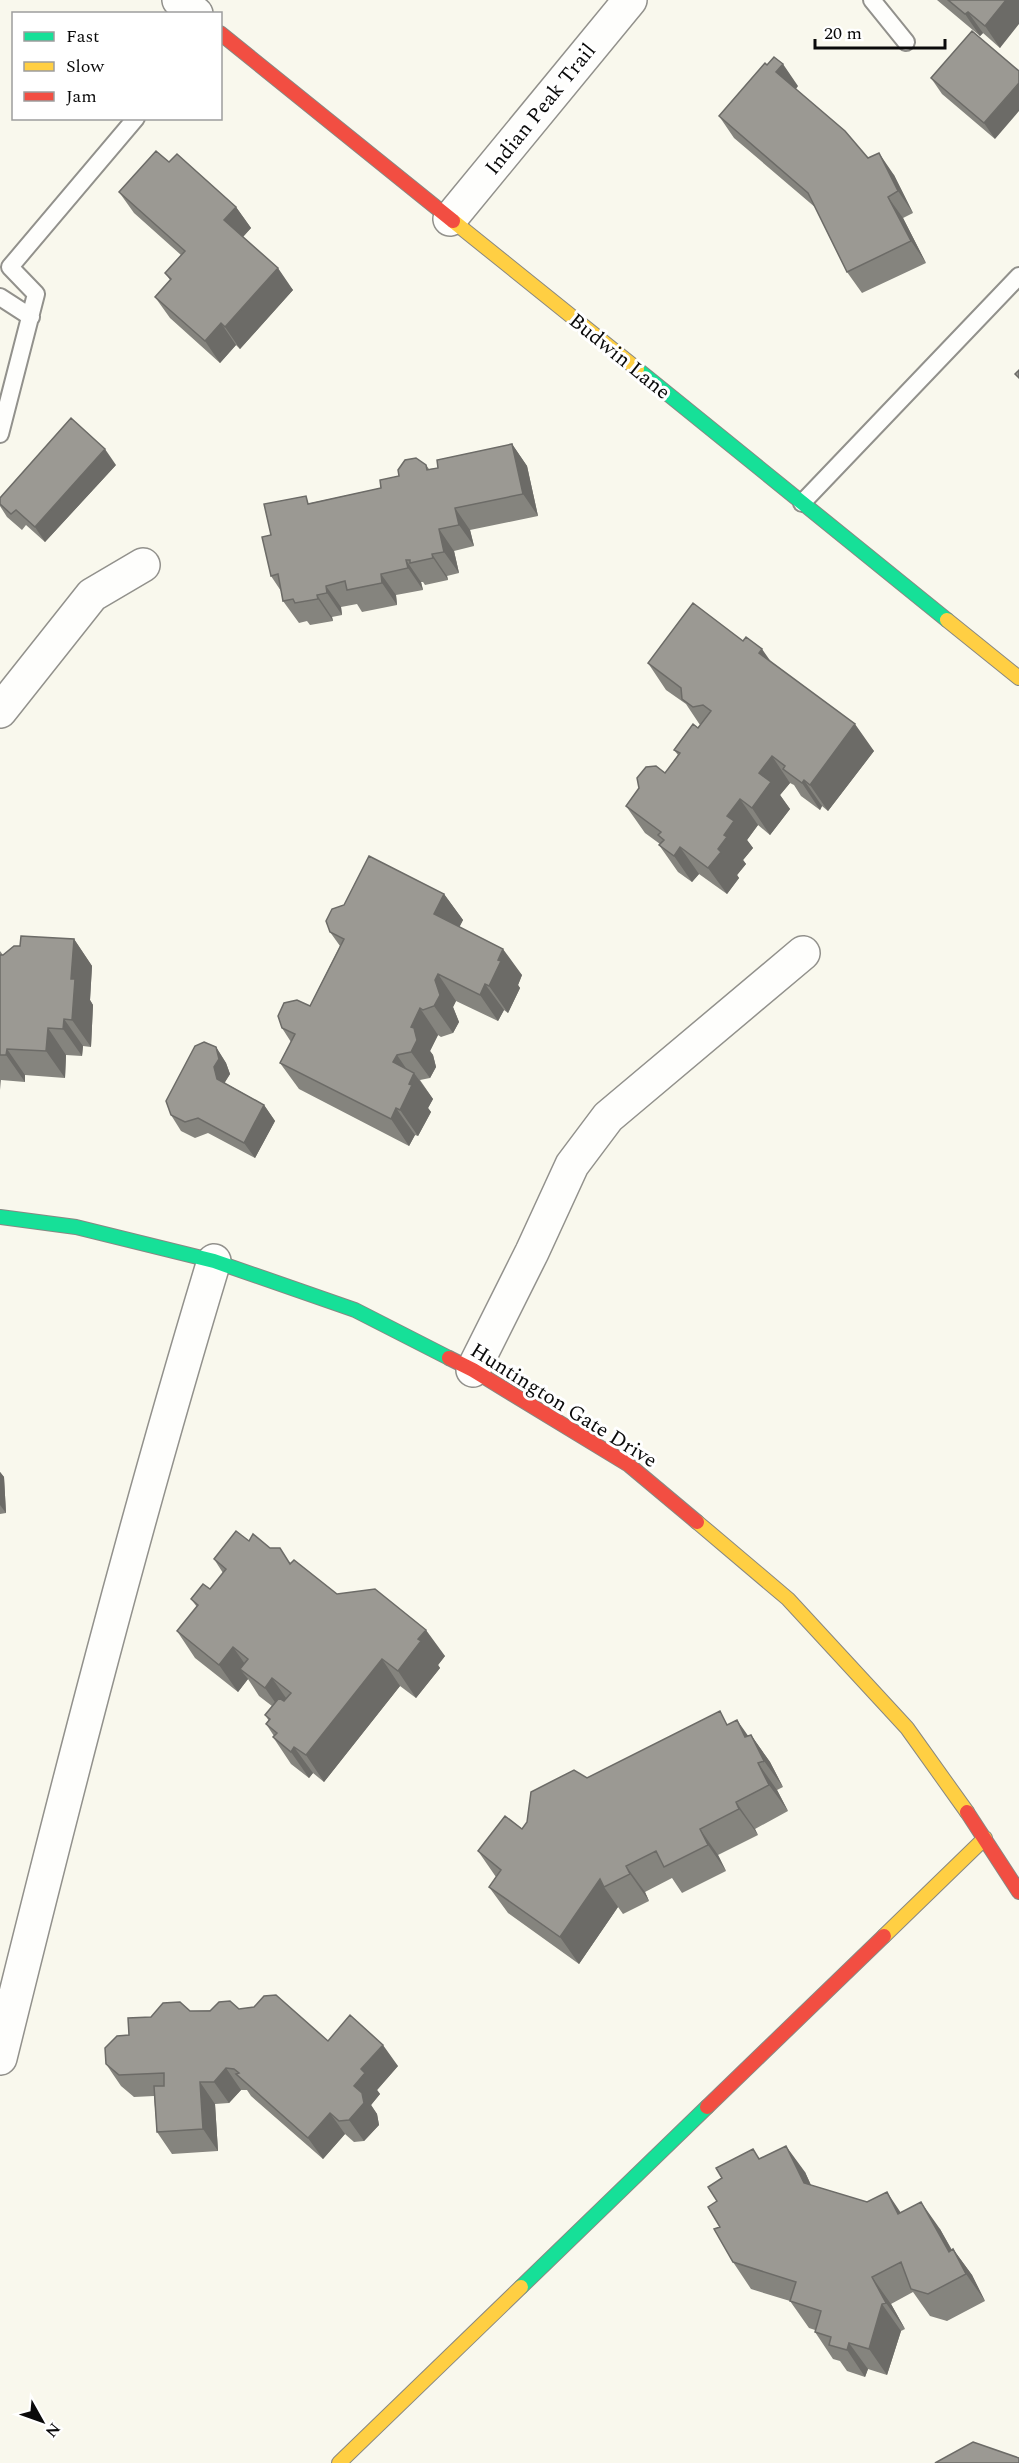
<svg xmlns="http://www.w3.org/2000/svg" width="1019" height="2463" viewBox="0 0 1019 2463" font-family="Spectral,serif">
<style>
.lines{fill:none;stroke-linecap:round;stroke-linejoin:round}
.lane-casing{stroke:#92918c;stroke-width:20}
.street-casing{stroke:#92918c;stroke-width:36}
.fast-casing{stroke:#888883;stroke-width:16}
.slow-casing{stroke:#888883;stroke-width:16}
.jam-casing{stroke:#888883;stroke-width:16}
.lane{stroke:#fefefc;stroke-width:16}
.street{stroke:#fefefc;stroke-width:33}
.fast{stroke:#16e098;stroke-width:14}
.slow{stroke:#ffcf43;stroke-width:14}
.jam{stroke:#f24e42;stroke-width:14}
.wall{fill:#85847e}
.shaded-wall{fill:#6c6b67}
.building{fill:#9b9993;stroke:#6c6b67;stroke-width:1.5}
.labels{text-anchor:middle;stroke-width:6;stroke-linejoin:round;paint-order:stroke}
.street-label{font-size:21px;fill:#0a0a0a;stroke:#fff}
</style>
<rect width="100%" height="100%" fill="#f9f8ed"/>
<g class="lines">
<!-- lane casing -->
<g class="lane-casing">
<path id="lane" d="M 872,0 L 906,42
M 0,297 L 31,317
M 0,434 L 36,294 L 10,267 L 136,118
M 802,503 L 1019,276"/>
</g>
<!-- street casing -->
<g class="street-casing">
<path id="street" d="M 179,0 L 196,14
M 450,219 L 630,0
M 0,711 L 92,595 L 143,565
M 473,1370 L 532,1252 L 572,1165 L 608,1117 L 803,953
M 0,2058 C 66,1791 134,1525 214,1261"/>
</g>
<!-- fast casing -->
<g class="fast-casing">
<path id="fast" d="M 637,369 L 947,620
M 0,1217 L 76,1227 L 214,1261 L 355,1310 L 449,1358
M 521,2287 L 707,2107"/>
</g>
<!-- slow casing -->
<g class="slow-casing">
<path id="slow" d="M 453,221 L 637,369
M 947,620 L 1019,678
M 697,1522 L 788,1599 L 907,1728 L 967,1812
M 884,1936 L 985,1838
M 339,2463 L 521,2287"/>
</g>
<!-- jam casing -->
<g class="jam-casing">
<path id="jam" d="M 220,33 L 453,221
M 449,1358 L 473,1370 L 629,1465 L 697,1522
M 967,1812 L 1019,1892
M 707,2107 L 884,1936"/>
</g>
<!-- lane -->
<use href="#lane" class="lane"/>
<!-- street -->
<use href="#street" class="street"/>
<!-- fast -->
<use href="#fast" class="fast"/>
<!-- slow -->
<use href="#slow" class="slow"/>
<!-- jam -->
<use href="#jam" class="jam"/>
</g>
<!-- wall -->
<path class="wall" d="M 937,0 L 1019,0 L 1000,48 L 983,33 L 980,36 Z
M 972,31 L 995,139 L 942,94 L 931,78 Z
M 798,86 L 796,89 L 868,158 L 894,175 L 913,213 L 903,218 L 926,263 L 862,293 L 847,272 L 816,208 L 734,138 L 719,116 Z
M 169,162 L 236,207 L 251,228 L 243,237 L 293,290 L 240,349 L 236,345 L 220,363 L 170,318 L 155,297 L 170,280 L 165,273 L 181,255 L 134,213 L 119,192 Z
M 512,444 L 527,466 L 538,516 L 470,530 L 474,546 L 454,551 L 459,573 L 447,576 L 448,580 L 425,585 L 423,582 L 421,582 L 423,590 L 396,595 L 397,605 L 362,612 L 357,604 L 341,607 L 342,615 L 332,617 L 333,621 L 310,625 L 307,621 L 299,623 L 283,601 L 281,591 L 271,576 L 311,503 L 381,488 L 399,476 L 426,465 L 429,469 L 438,468 Z
M 116,465 L 45,542 L 26,525 L 22,530 L 7,517 L 0,506 L 0,498 Z
M 770,661 L 874,751 L 828,811 L 822,806 L 820,810 L 801,796 L 794,785 L 790,783 L 780,795 L 790,809 L 770,835 L 758,825 L 747,840 L 753,848 L 743,860 L 746,864 L 737,875 L 739,878 L 727,894 L 699,874 L 692,882 L 678,872 L 659,845 L 660,844 L 645,833 L 626,806 L 665,773 L 678,755 L 674,750 L 700,725 L 686,704 L 666,690 L 648,663 Z
M 444,894 L 463,920 L 459,927 L 522,975 L 518,985 L 520,988 L 508,1013 L 504,1010 L 498,1021 L 456,1001 L 453,1007 L 459,1022 L 453,1033 L 441,1037 L 438,1035 L 430,1051 L 433,1055 L 436,1067 L 430,1078 L 420,1080 L 433,1099 L 428,1108 L 431,1112 L 418,1136 L 415,1135 L 409,1146 L 299,1089 L 280,1063 L 291,1042 L 282,1028 L 310,1006 L 340,946 L 330,932 Z
M 74,939 L 92,966 L 90,1000 L 93,1005 L 91,1047 L 83,1046 L 82,1056 L 66,1055 L 65,1078 L 25,1075 L 25,1082 L 1,1080 L 0,1090 L 0,951 L 3,955 L 20,946 Z
M 216,1047 L 226,1063 L 230,1074 L 225,1082 L 225,1083 L 264,1105 L 275,1121 L 255,1158 L 208,1133 L 195,1138 L 181,1131 L 171,1115 Z
M 0,1472 L 4,1477 L 6,1513 L 0,1514 Z
M 249,1541 L 291,1563 L 337,1594 L 445,1656 L 438,1665 L 440,1668 L 416,1698 L 400,1686 L 324,1782 L 313,1773 L 309,1778 L 291,1764 L 273,1737 L 274,1736 L 266,1724 L 269,1721 L 265,1715 L 272,1706 L 259,1696 L 248,1679 L 238,1692 L 195,1658 L 177,1631 L 197,1607 L 191,1599 L 210,1589 L 223,1573 L 214,1559 Z
M 729,1724 L 748,1736 L 751,1735 L 770,1762 L 783,1787 L 777,1790 L 788,1811 L 755,1829 L 758,1835 L 718,1855 L 726,1871 L 682,1893 L 672,1878 L 645,1892 L 649,1901 L 623,1914 L 618,1907 L 579,1964 L 508,1913 L 489,1887 L 496,1877 L 478,1851 L 522,1829 L 587,1778 Z
M 239,2009 L 398,2066 L 377,2090 L 380,2094 L 371,2105 L 377,2114 L 379,2125 L 364,2141 L 354,2142 L 345,2134 L 323,2159 L 251,2096 L 247,2090 L 241,2090 L 229,2103 L 215,2104 L 218,2151 L 172,2154 L 157,2132 L 154,2096 L 134,2097 L 121,2086 L 106,2064 L 129,2035 L 151,2017 L 190,2011 Z
M 760,2159 L 805,2172 L 811,2185 L 901,2213 L 940,2229 L 952,2250 L 953,2249 L 972,2275 L 985,2301 L 947,2321 L 930,2316 L 913,2292 L 891,2304 L 905,2329 L 901,2331 L 887,2375 L 868,2369 L 865,2377 L 847,2371 L 840,2361 L 833,2359 L 815,2332 L 815,2330 L 809,2328 L 790,2301 L 751,2289 L 733,2262 L 720,2227 L 717,2201 Z"/>
<!-- shaded-wall -->
<path class="shaded-wall" d="M 1006,0 L 1019,0 L 1019,24 L 1000,48 L 985,26 Z
M 968,12 L 983,33 L 980,36 L 965,14 Z
M 783,64 L 798,86 L 791,94 L 776,72 Z
M 1019,83 L 1019,111 L 995,139 L 984,123 Z
M 879,153 L 894,175 L 913,213 L 898,191 Z
M 888,197 L 903,218 L 926,263 L 911,241 Z
M 236,207 L 251,228 L 239,241 L 224,220 Z
M 278,268 L 293,290 L 240,349 L 225,327 Z
M 221,323 L 236,345 L 220,363 L 205,341 Z
M 512,444 L 527,466 L 538,516 L 523,494 Z
M 105,449 L 116,465 L 45,542 L 35,527 Z
M 455,508 L 470,530 L 474,546 L 459,525 Z
M 439,529 L 454,551 L 459,573 L 444,552 Z
M 432,554 L 447,576 L 448,580 L 433,558 Z
M 406,560 L 421,582 L 423,590 L 408,568 Z
M 381,574 L 396,595 L 397,605 L 382,583 Z
M 326,586 L 341,607 L 342,615 L 327,593 Z
M 317,595 L 332,617 L 333,621 L 318,599 Z
M 762,649 L 781,676 L 759,653 Z
M 855,724 L 874,751 L 828,811 L 810,785 Z
M 772,756 L 790,783 L 780,795 L 790,809 L 770,835 L 752,808 L 759,773 Z
M 804,780 L 822,806 L 820,810 L 802,783 Z
M 740,799 L 758,825 L 747,840 L 753,848 L 743,860 L 746,864 L 737,875 L 739,878 L 727,894 L 708,868 L 718,849 L 724,835 L 727,816 Z
M 680,847 L 699,874 L 692,882 L 674,856 Z
M 444,894 L 463,920 L 453,940 L 434,914 Z
M 74,939 L 92,966 L 90,1000 L 93,1005 L 91,1047 L 72,1020 L 71,979 Z
M 503,949 L 522,975 L 518,985 L 520,988 L 508,1013 L 489,986 L 498,960 Z
M 438,974 L 456,1001 L 453,1007 L 459,1022 L 453,1033 L 434,1006 L 435,980 Z
M 485,984 L 504,1010 L 498,1021 L 480,995 Z
M 420,1008 L 438,1035 L 430,1051 L 433,1055 L 436,1067 L 430,1078 L 411,1052 L 411,1027 Z
M 64,1019 L 83,1046 L 82,1056 L 63,1029 Z
M 48,1028 L 66,1055 L 65,1078 L 46,1051 Z
M 216,1047 L 226,1063 L 230,1074 L 225,1082 L 228,1094 L 217,1079 L 214,1067 Z
M 7,1049 L 25,1075 L 25,1082 L 6,1055 Z
M 397,1055 L 412,1077 L 414,1073 L 433,1099 L 428,1108 L 431,1112 L 418,1136 L 400,1110 L 393,1062 Z
M 264,1105 L 275,1121 L 255,1158 L 244,1143 Z
M 396,1108 L 415,1135 L 409,1146 L 391,1119 Z
M 0,1472 L 4,1477 L 6,1513 L 0,1505 Z
M 426,1630 L 445,1656 L 438,1665 L 440,1668 L 416,1698 L 398,1671 L 418,1639 Z
M 233,1647 L 252,1674 L 240,1669 L 248,1679 L 238,1692 L 219,1665 Z
M 382,1659 L 400,1686 L 324,1782 L 306,1755 Z
M 272,1678 L 291,1705 L 284,1715 L 265,1688 Z
M 737,1720 L 756,1747 L 764,1764 L 745,1737 Z
M 751,1735 L 770,1762 L 783,1787 L 764,1761 Z
M 294,1747 L 313,1773 L 309,1778 L 291,1752 Z
M 758,1763 L 777,1790 L 788,1811 L 769,1785 Z
M 736,1802 L 755,1829 L 758,1835 L 739,1809 Z
M 700,1829 L 718,1855 L 726,1871 L 708,1845 Z
M 626,1866 L 645,1892 L 649,1901 L 630,1874 Z
M 600,1879 L 604,1887 L 618,1907 L 579,1964 L 560,1937 Z
M 383,2045 L 398,2066 L 377,2090 L 380,2094 L 371,2105 L 377,2114 L 379,2125 L 364,2141 L 349,2120 L 354,2086 L 361,2069 Z
M 226,2068 L 241,2090 L 229,2103 L 214,2082 Z
M 200,2082 L 215,2104 L 218,2151 L 203,2129 Z
M 330,2113 L 345,2134 L 323,2159 L 308,2138 Z
M 786,2146 L 805,2172 L 822,2210 L 804,2183 Z
M 887,2192 L 905,2219 L 898,2214 Z
M 921,2202 L 940,2229 L 965,2274 L 949,2252 Z
M 953,2249 L 972,2275 L 985,2301 L 966,2274 Z
M 872,2277 L 891,2304 L 905,2329 L 886,2303 Z
M 882,2304 L 901,2331 L 887,2375 L 869,2349 Z
M 849,2343 L 868,2369 L 865,2377 L 847,2350 Z"/>
<!-- building -->
<path class="building" d="M 948,0 L 1006,0 L 985,26 L 968,12 L 965,14 Z
M 972,31 L 1019,71 L 1019,83 L 984,123 L 931,78 Z
M 774,57 L 783,64 L 776,72 L 845,131 L 868,158 L 879,153 L 898,191 L 888,197 L 911,241 L 847,272 L 808,193 L 719,116 L 765,63 L 767,65 Z
M 156,151 L 169,162 L 177,154 L 236,207 L 224,220 L 278,268 L 225,327 L 221,323 L 205,341 L 155,297 L 171,279 L 165,273 L 185,251 L 119,192 Z
M 1019,370 L 1019,378 L 1015,374 Z
M 71,418 L 105,449 L 35,527 L 16,510 L 11,514 L 0,504 L 0,498 Z
M 512,444 L 523,494 L 455,508 L 459,525 L 439,529 L 444,552 L 432,554 L 433,558 L 410,563 L 410,560 L 406,560 L 408,568 L 381,574 L 382,583 L 347,590 L 345,581 L 326,586 L 327,593 L 317,595 L 318,599 L 295,603 L 293,599 L 283,601 L 278,574 L 271,576 L 262,537 L 271,535 L 264,504 L 306,496 L 308,504 L 381,488 L 380,480 L 399,476 L 398,470 L 405,460 L 416,458 L 426,465 L 427,470 L 438,468 L 437,460 Z
M 693,603 L 743,641 L 746,637 L 762,649 L 759,653 L 855,724 L 810,785 L 804,780 L 802,783 L 783,769 L 785,766 L 772,756 L 759,773 L 771,782 L 752,808 L 740,799 L 727,816 L 734,821 L 724,835 L 727,837 L 718,849 L 721,852 L 708,868 L 680,847 L 674,856 L 659,845 L 664,840 L 658,835 L 661,832 L 626,806 L 639,788 L 637,778 L 646,767 L 656,766 L 665,773 L 680,753 L 674,750 L 693,724 L 698,728 L 711,711 L 703,705 L 693,707 L 682,699 L 681,688 L 648,663 Z
M 369,856 L 444,894 L 434,914 L 503,949 L 498,960 L 501,961 L 489,986 L 485,984 L 480,995 L 438,974 L 435,980 L 440,995 L 434,1006 L 423,1010 L 420,1008 L 411,1027 L 414,1028 L 417,1040 L 411,1052 L 397,1055 L 393,1062 L 414,1073 L 409,1084 L 412,1085 L 400,1110 L 396,1108 L 391,1119 L 280,1063 L 295,1034 L 282,1028 L 278,1016 L 284,1003 L 297,1000 L 310,1006 L 344,939 L 330,932 L 326,921 L 332,909 L 344,905 Z
M 21,936 L 74,939 L 71,979 L 75,979 L 72,1020 L 64,1019 L 63,1029 L 48,1028 L 46,1051 L 7,1049 L 6,1055 L 0,1055 L 0,955 L 3,955 L 14,946 L 20,946 Z
M 204,1042 L 216,1047 L 219,1059 L 214,1067 L 217,1079 L 264,1105 L 244,1143 L 198,1118 L 185,1122 L 171,1115 L 166,1101 L 195,1046 Z
M 236,1531 L 249,1541 L 253,1534 L 270,1548 L 280,1548 L 290,1564 L 294,1560 L 337,1594 L 375,1589 L 426,1630 L 418,1639 L 421,1641 L 398,1671 L 382,1659 L 306,1755 L 294,1747 L 291,1752 L 273,1737 L 277,1733 L 266,1724 L 270,1719 L 265,1715 L 279,1698 L 284,1701 L 291,1693 L 272,1678 L 265,1688 L 240,1669 L 248,1659 L 233,1647 L 219,1665 L 177,1631 L 198,1605 L 191,1599 L 203,1584 L 210,1589 L 226,1569 L 214,1559 Z
M 720,1711 L 727,1725 L 737,1720 L 745,1737 L 751,1735 L 764,1761 L 758,1763 L 769,1785 L 736,1802 L 739,1809 L 700,1829 L 708,1845 L 664,1867 L 656,1851 L 626,1866 L 630,1874 L 604,1887 L 600,1879 L 560,1937 L 489,1887 L 501,1870 L 478,1851 L 505,1816 L 522,1829 L 527,1822 L 531,1792 L 574,1770 L 587,1778 Z
M 276,1995 L 328,2041 L 350,2015 L 383,2045 L 361,2069 L 365,2073 L 354,2086 L 362,2093 L 364,2103 L 349,2120 L 339,2121 L 330,2113 L 308,2138 L 236,2074 L 239,2073 L 234,2069 L 226,2068 L 214,2082 L 200,2082 L 203,2129 L 157,2132 L 154,2086 L 164,2086 L 164,2073 L 119,2075 L 106,2064 L 105,2048 L 117,2036 L 129,2035 L 128,2018 L 151,2017 L 163,2003 L 180,2002 L 190,2011 L 210,2011 L 219,2002 L 230,2001 L 239,2009 L 254,2007 L 264,1996 Z
M 786,2146 L 804,2183 L 867,2202 L 887,2192 L 898,2214 L 921,2202 L 949,2252 L 953,2249 L 966,2274 L 928,2294 L 911,2289 L 901,2262 L 872,2277 L 886,2303 L 882,2304 L 869,2349 L 849,2343 L 847,2350 L 829,2345 L 831,2337 L 815,2332 L 821,2311 L 790,2301 L 796,2282 L 733,2262 L 714,2229 L 720,2227 L 708,2207 L 717,2201 L 708,2187 L 722,2178 L 716,2168 L 753,2149 L 759,2159 Z
M 973,2442 L 1019,2458 L 1019,2463 L 935,2463 Z"/>
<g class="labels">
<!-- street labels -->
<g class="street-label">
<text transform="translate(540 109) rotate(-51)" y="7">Indian Peak Trail</text>
<text transform="translate(620 356) rotate(39)" y="7">Budwin Lane</text>
<text transform="translate(564 1405) rotate(32)" y="7">Huntington Gate Drive</text>
</g>
</g>
<!-- legend -->
<rect x="12" y="12" width="210" height="108" fill="#ffffff" stroke="#9d9d9d" stroke-width="1.5"/>
<rect x="24" y="32" width="30" height="9" fill="#16e098" stroke="#9d9d9d" stroke-width="1.5"/>
<text x="66" y="42" font-size="18" fill="#0a0a0a">Fast</text>
<rect x="24" y="62" width="30" height="9" fill="#ffcf43" stroke="#9d9d9d" stroke-width="1.5"/>
<text x="66" y="72" font-size="18" fill="#0a0a0a">Slow</text>
<rect x="24" y="92" width="30" height="9" fill="#f24e42" stroke="#9d9d9d" stroke-width="1.5"/>
<text x="66" y="102" font-size="18" fill="#0a0a0a">Jam</text>
<!-- north arrow -->
<g transform="translate(42 2421) rotate(130)" stroke="#ffffff" stroke-width="4.5" paint-order="stroke">
<path d="M0-4.5L10 22L0 15L-10 22Z" fill="#0a0a0a"/>
<text y="-9" font-size="16" font-weight="bold" text-anchor="middle" fill="#0a0a0a">N</text>
</g>
<!-- scale -->
<path d="M815 39v9h130v-9" fill="none" stroke="#0a0a0a" stroke-width="3"/>
<text x="824" y="39" font-size="18" fill="#0a0a0a" stroke="#ffffff" stroke-width="4.5" paint-order="stroke">20 m</text>
</svg>
